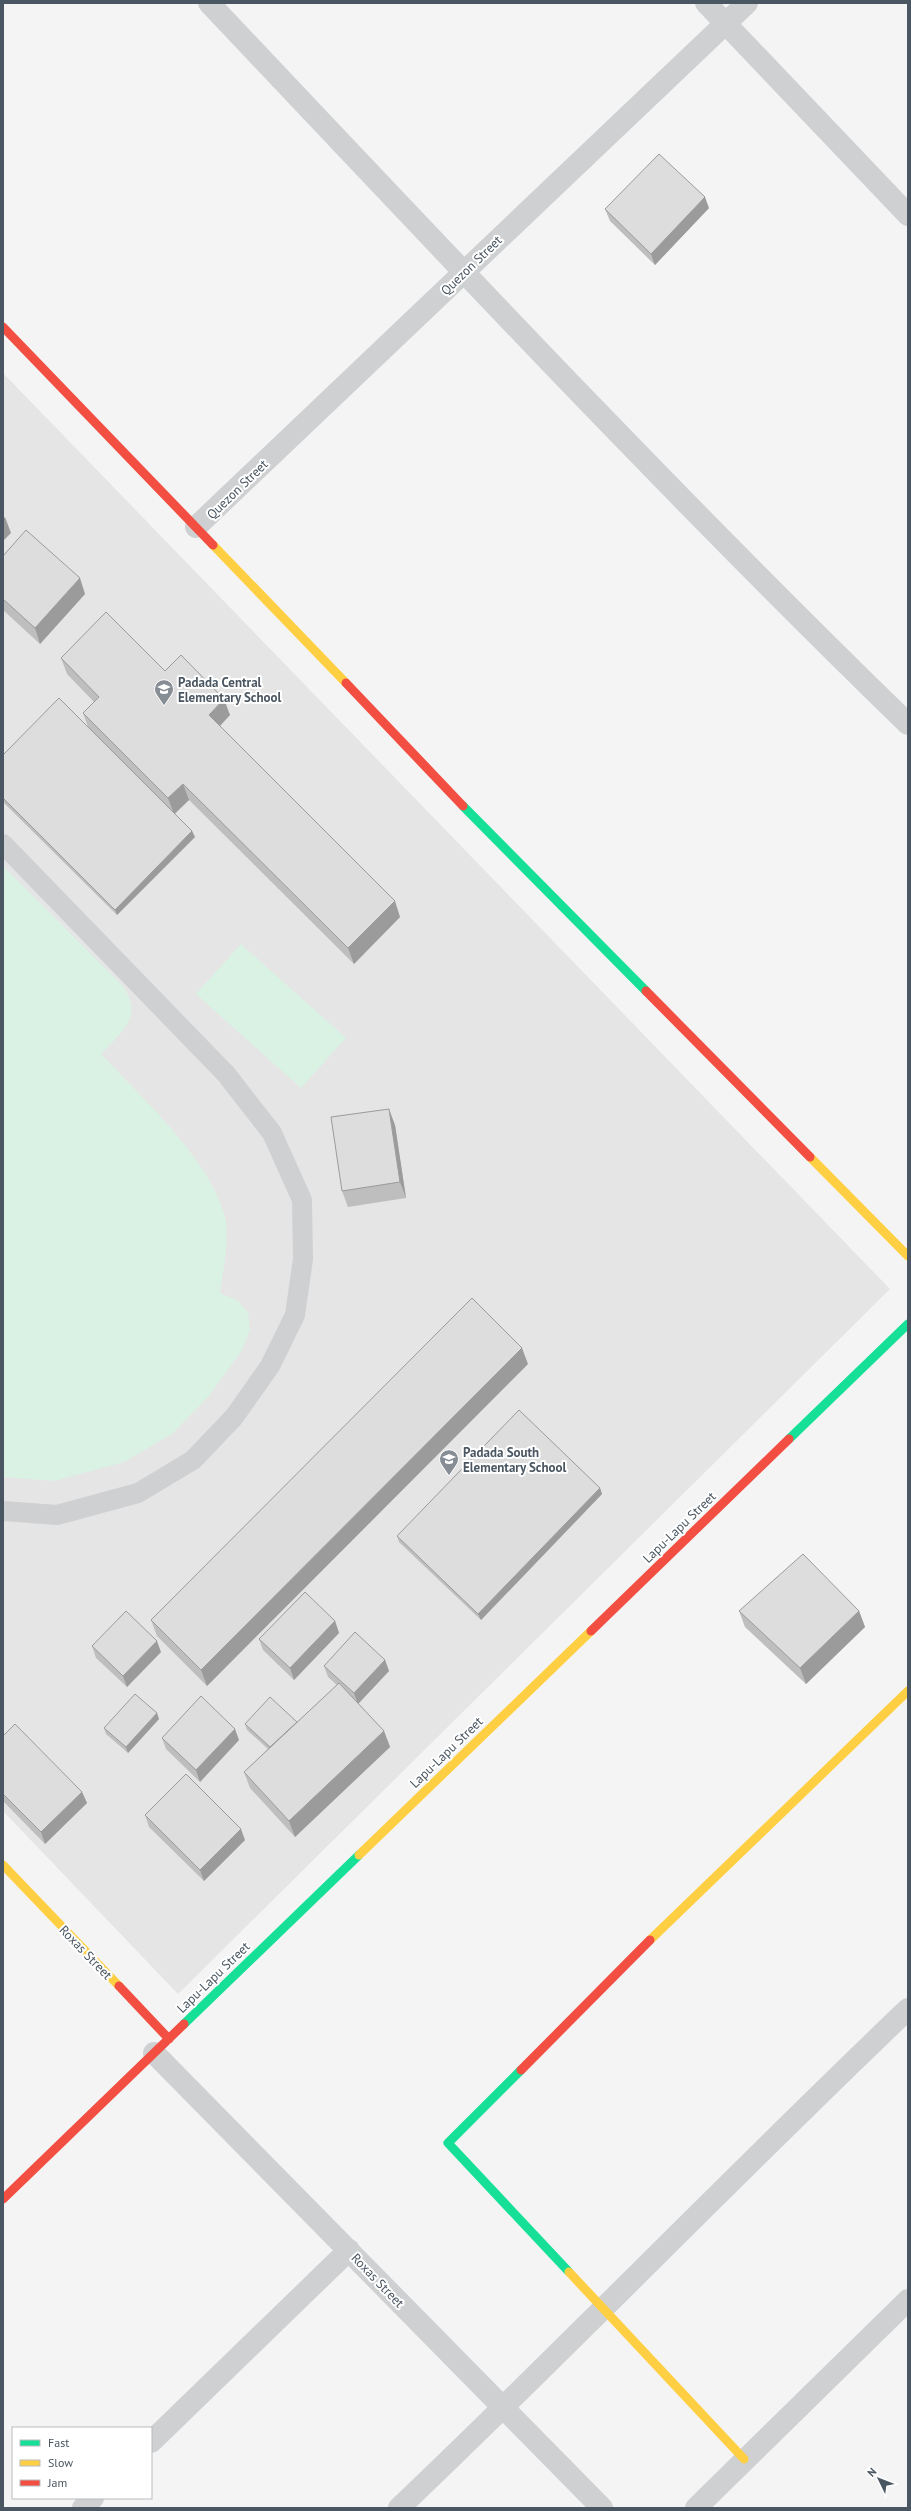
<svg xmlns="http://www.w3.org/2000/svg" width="911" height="2511" viewBox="0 0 911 2511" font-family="'PT Sans',sans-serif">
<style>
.education{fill:#e6e5e6}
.green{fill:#d9f2e3}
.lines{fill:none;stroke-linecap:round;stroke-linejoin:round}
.lane{stroke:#ced0d2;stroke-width:20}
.street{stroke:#ced0d2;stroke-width:22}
.fast{stroke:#16e098;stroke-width:9}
.slow{stroke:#ffcf43;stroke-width:9}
.jam{stroke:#f24e42;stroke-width:9}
.wall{fill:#bebebf}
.shaded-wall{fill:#9b9b9b}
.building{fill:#ddddde;stroke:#9b9b9b}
.labels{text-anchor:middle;stroke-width:4;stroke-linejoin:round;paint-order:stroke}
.street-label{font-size:13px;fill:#4a5661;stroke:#fff}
.poi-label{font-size:13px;font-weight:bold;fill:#4a5661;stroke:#fff;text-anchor:start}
</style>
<rect width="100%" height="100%" fill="#f4f4f4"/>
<!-- education -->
<path class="education" d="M 3,373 L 890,1289 L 178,1994 L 3,1811 Z"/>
<!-- green -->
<path class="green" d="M 3,866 L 123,986 C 144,1019 122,1030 101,1054 C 141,1097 211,1160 225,1217 C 230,1239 223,1270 220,1293 L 238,1301 L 248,1313 L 250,1330 L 242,1350 L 209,1396 L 172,1434 L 124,1462 L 54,1481 L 3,1477 Z
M 241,944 L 346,1038 L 301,1088 L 196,994 Z"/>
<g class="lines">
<!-- lane -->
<path class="lane" d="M 3,844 L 226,1074 L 272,1133 L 302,1200 L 303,1259 L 295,1315 L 270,1366 L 234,1417 L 193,1460 L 138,1493 L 57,1515 L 3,1511"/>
<!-- street -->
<path class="street" d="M 209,3 C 439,246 668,491 908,724
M 706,3 L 908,215
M 196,527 L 747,3
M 154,2053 L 602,2508
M 151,2442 L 349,2250
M 83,2508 L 93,2498
M 399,2508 C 571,2344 736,2173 908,2009
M 696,2508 L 908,2300"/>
<!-- fast -->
<path class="fast" d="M 463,806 L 646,991
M 789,1439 L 908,1324
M 184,2024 L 359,1855
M 521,2070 L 448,2143 L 569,2272"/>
<!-- slow -->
<path class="slow" d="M 213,545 L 346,683
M 810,1157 L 908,1256
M 359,1855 L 591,1631
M 3,1865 L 119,1986
M 650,1940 L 908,1691
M 569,2272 L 744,2459"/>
<!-- jam -->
<path class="jam" d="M 3,327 L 213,545
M 346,683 L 463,806
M 646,991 L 810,1157
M 591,1631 L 789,1439
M 119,1986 L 169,2039
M 521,2070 L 650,1940
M 3,2199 L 184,2024"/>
</g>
<!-- wall -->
<path class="wall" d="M 709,208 L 655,265 L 610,221 L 605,209 Z
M 3,556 L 85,594 L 40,644 L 3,610 Z
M 61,658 L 165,671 L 230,715 L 220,726 L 400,917 L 354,964 L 189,800 L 175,814 L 192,831 L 195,837 L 117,915 L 3,802 L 3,755 L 88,727 L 83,713 L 94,702 L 67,674 Z
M 395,1125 L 406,1198 L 348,1207 L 342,1191 Z
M 528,1364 L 207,1686 L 157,1636 L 151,1620 Z
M 600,1488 L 602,1494 L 481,1620 L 399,1542 L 397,1536 Z
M 739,1611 L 859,1611 L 865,1627 L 806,1684 L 745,1627 Z
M 335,1621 L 339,1633 L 294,1680 L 263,1650 L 259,1639 Z
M 92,1646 L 161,1652 L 127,1687 L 96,1658 Z
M 385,1660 L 389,1671 L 358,1704 L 384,1731 L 390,1747 L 295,1837 L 250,1788 L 244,1772 L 268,1749 L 247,1730 L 245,1724 L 297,1722 L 337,1685 L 328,1677 L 324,1666 Z
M 159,1719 L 128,1753 L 106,1734 L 104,1728 Z
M 3,1736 L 82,1792 L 87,1803 L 45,1844 L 3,1801 Z
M 162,1738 L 239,1740 L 200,1782 L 166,1749 Z
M 145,1815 L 245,1840 L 204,1881 L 149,1827 Z"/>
<!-- shaded-wall -->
<path class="shaded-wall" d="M 705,197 L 709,208 L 655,265 L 651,254 Z
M 5,517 L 11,533 L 3,541 L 3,519 Z
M 80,578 L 85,594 L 40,644 L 35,628 Z
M 224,699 L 230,715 L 215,731 L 209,715 Z
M 183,784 L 189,800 L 174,814 L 168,798 Z
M 192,831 L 195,837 L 117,915 L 115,910 Z
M 395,901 L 400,917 L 354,964 L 348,948 Z
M 389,1109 L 395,1125 L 406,1198 L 400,1182 Z
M 522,1348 L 528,1364 L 207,1686 L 201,1670 Z
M 600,1488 L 602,1494 L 481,1620 L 478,1614 Z
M 859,1611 L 865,1627 L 806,1684 L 800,1668 Z
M 335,1621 L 339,1633 L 294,1680 L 290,1668 Z
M 157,1641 L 161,1652 L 127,1687 L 123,1676 Z
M 385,1660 L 389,1671 L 358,1704 L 354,1693 Z
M 157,1713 L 159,1719 L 128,1753 L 126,1747 Z
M 235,1729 L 239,1740 L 200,1782 L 196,1770 Z
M 384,1731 L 390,1747 L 295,1837 L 289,1821 Z
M 82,1792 L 87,1803 L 45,1844 L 41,1832 Z
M 241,1829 L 245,1840 L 204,1881 L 200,1870 Z"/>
<!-- building -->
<path class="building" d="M 659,154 L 705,197 L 651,254 L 605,209 Z
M 26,530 L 80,578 L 35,628 L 3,599 L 3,556 Z
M 106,612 L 165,671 L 181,655 L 224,699 L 209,715 L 395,901 L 348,948 L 183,784 L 168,798 L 83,713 L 99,697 L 61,658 Z
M 59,698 L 192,831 L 115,910 L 3,798 L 3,755 Z
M 389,1109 L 400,1182 L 342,1191 L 331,1117 Z
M 472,1298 L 522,1348 L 201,1670 L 151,1620 Z
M 519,1410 L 600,1488 L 478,1614 L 397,1536 Z
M 803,1554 L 859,1611 L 800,1668 L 739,1611 Z
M 305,1592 L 335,1621 L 290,1668 L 259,1639 Z
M 126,1611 L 157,1641 L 123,1676 L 92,1646 Z
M 355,1632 L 385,1660 L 354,1693 L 324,1666 Z
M 339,1683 L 384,1731 L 289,1821 L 244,1772 Z
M 135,1694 L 157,1713 L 126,1747 L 104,1728 Z
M 201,1696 L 235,1729 L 196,1770 L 162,1738 Z
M 270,1697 L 297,1722 L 270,1747 L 245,1724 Z
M 15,1724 L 82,1792 L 41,1832 L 3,1794 L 3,1736 Z
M 186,1774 L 241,1829 L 200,1870 L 145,1815 Z"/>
<!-- icons -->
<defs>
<g id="school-pin" transform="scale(1)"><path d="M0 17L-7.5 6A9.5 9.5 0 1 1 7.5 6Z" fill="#868d94" stroke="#fff"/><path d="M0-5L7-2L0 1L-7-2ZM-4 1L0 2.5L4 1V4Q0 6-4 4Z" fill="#fff"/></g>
</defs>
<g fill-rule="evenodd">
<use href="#school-pin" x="164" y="689"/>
<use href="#school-pin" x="449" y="1459"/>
</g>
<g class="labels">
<!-- street labels -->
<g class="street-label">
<text transform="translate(471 265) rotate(-44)" y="5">Quezon Street</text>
<text transform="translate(237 489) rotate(-44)" y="5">Quezon Street</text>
<text transform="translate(679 1527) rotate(-44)" y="5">Lapu-Lapu Street</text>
<text transform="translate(446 1752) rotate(-44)" y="5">Lapu-Lapu Street</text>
<text transform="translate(86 1952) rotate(46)" y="5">Roxas Street</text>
<text transform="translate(213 1977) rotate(-44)" y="5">Lapu-Lapu Street</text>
<text transform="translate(378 2280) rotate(46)" y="5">Roxas Street</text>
</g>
<!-- poi labels -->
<g class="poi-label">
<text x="178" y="687">Padada Central<tspan x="178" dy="15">Elementary School</tspan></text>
<text x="463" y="1457">Padada South<tspan x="463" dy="15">Elementary School</tspan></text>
</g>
</g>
<!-- border -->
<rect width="911" height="2511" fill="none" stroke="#4a5661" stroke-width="8"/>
<!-- legend -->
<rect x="12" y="2427" width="140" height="72" fill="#ffffff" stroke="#b7bbc0"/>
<rect x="20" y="2440" width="20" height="6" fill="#16e098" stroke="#b7bbc0"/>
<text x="48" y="2447" font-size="12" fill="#4a5661">Fast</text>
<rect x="20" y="2460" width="20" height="6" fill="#ffcf43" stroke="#b7bbc0"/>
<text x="48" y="2467" font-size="12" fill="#4a5661">Slow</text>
<rect x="20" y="2480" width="20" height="6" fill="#f24e42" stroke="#b7bbc0"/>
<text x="48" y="2487" font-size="12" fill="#4a5661">Jam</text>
<!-- north arrow -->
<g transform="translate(879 2479) rotate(313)" stroke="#ffffff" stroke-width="3" paint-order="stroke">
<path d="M0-3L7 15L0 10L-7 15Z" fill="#4a5661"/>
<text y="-6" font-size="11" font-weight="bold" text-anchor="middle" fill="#4a5661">N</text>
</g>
</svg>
